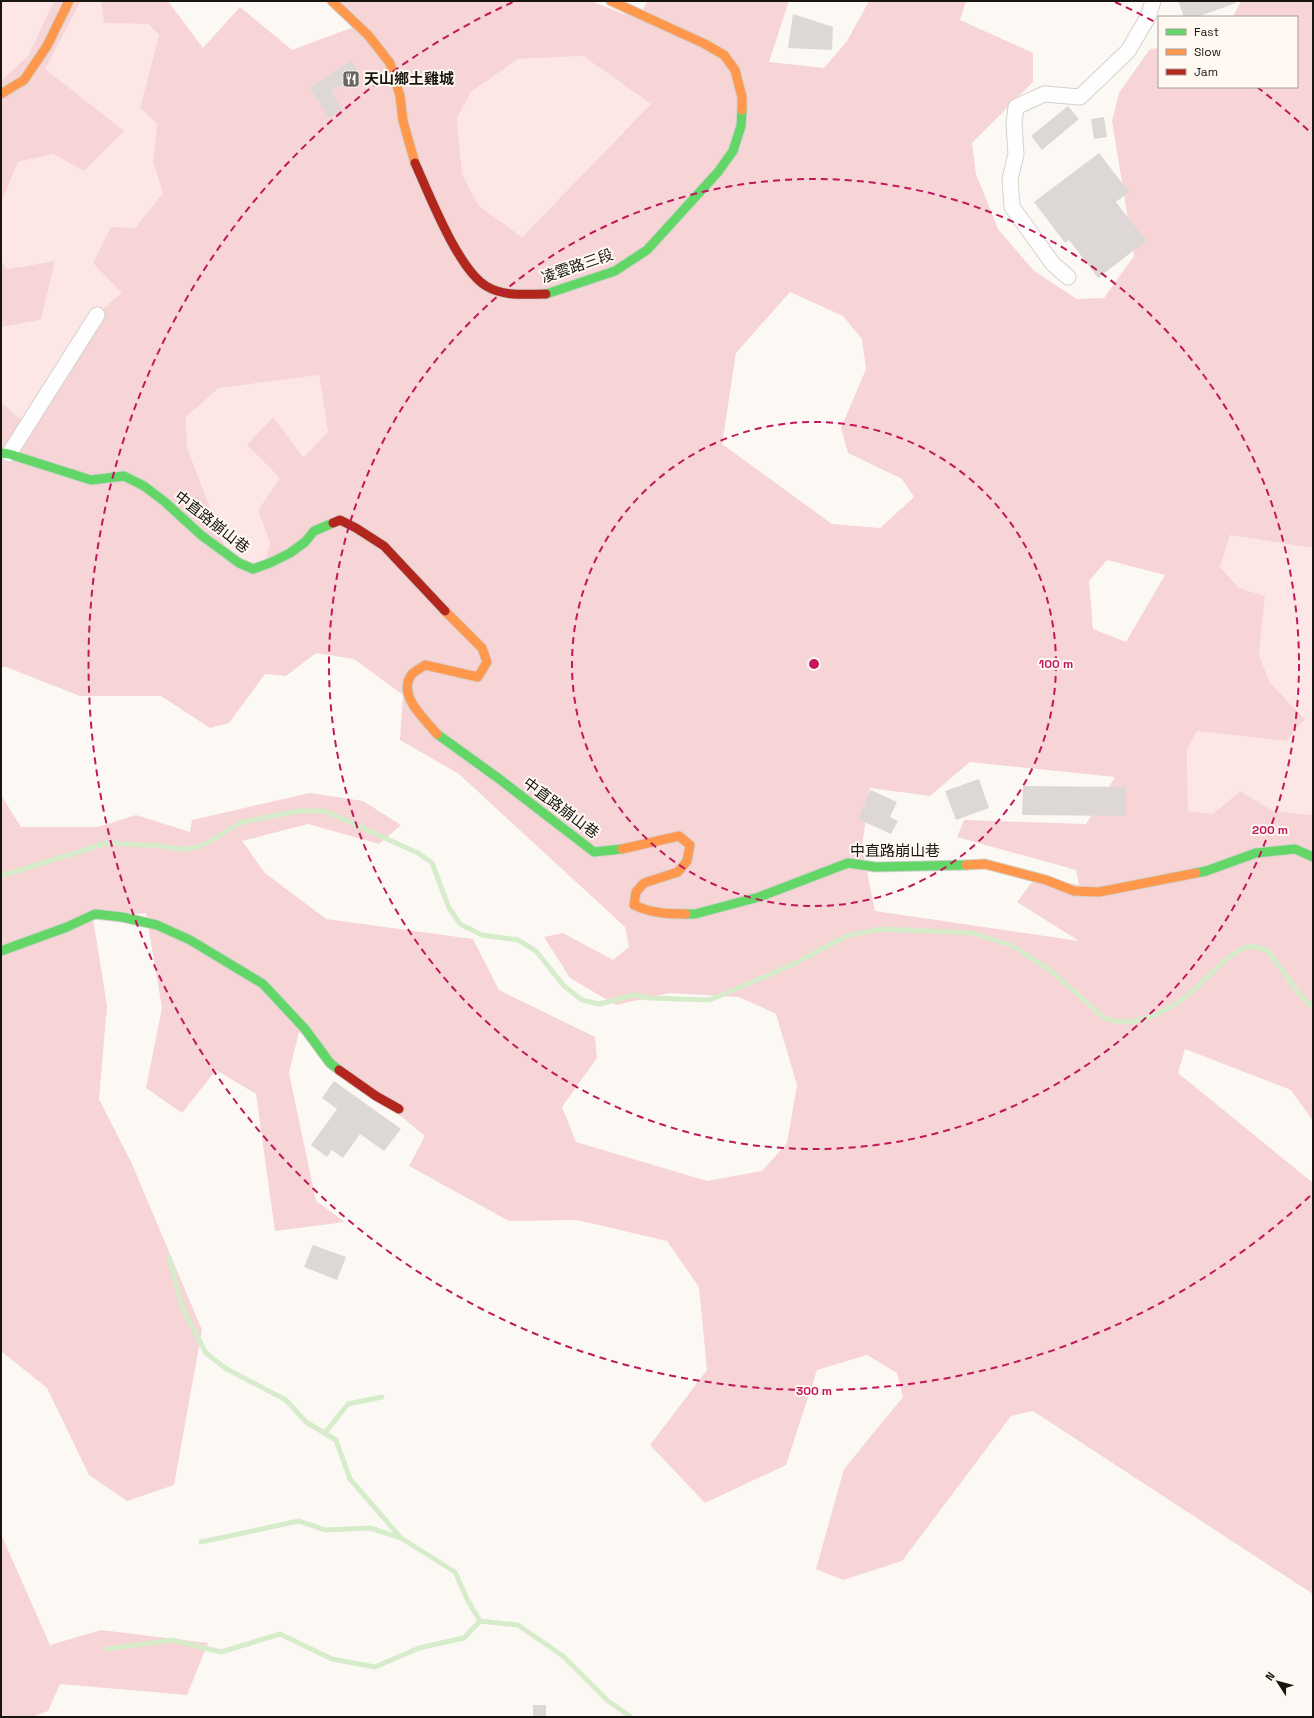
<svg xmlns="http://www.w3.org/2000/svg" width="1314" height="1718" viewBox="0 0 1314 1718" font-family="'Space Grotesk','Noto Sans TC',sans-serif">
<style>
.green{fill:#fde6e6}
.forest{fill:#f7d4d6;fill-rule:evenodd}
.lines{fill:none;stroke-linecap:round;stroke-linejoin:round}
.stream{stroke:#d6ecca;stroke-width:5}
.building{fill:#ddd8d5}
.street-casing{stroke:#d4d1cd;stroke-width:17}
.fast-casing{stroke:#d4d1cd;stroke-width:11}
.slow-casing{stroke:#d4d1cd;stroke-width:11}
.jam-casing{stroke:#d4d1cd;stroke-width:11}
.street{stroke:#fffefe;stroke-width:15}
.fast{stroke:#63d668;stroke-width:9}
.slow{stroke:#ff974d;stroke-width:9}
.jam{stroke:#b3261e;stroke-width:9}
.ring{fill:none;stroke:#c2185b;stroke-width:2;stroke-dasharray:7 5}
.labels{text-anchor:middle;stroke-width:4;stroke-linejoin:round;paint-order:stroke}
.poi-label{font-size:15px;font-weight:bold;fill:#191611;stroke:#fff9f2;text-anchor:start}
.street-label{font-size:15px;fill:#191611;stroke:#fff9f2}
.centre{fill:#c2185b;stroke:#fff9f2;stroke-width:2}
.ring-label{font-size:12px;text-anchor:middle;font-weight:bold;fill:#c2185b;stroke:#fff9f2;stroke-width:4;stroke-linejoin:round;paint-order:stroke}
</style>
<rect width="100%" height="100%" fill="#fcf9f5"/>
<!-- green -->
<path class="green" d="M 1,1 L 54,1 L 28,56 L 1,81 Z
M 81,1 L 101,1 L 104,23 L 148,24 L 159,35 L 140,108 L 157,124 L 153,162 L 163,193 L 135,228 L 122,293 L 93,317 L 28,426 L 1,402 L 1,327 L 41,320 L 55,261 L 7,269 L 1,261 L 1,203 L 18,162 L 53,154 L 84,171 L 45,69 Z
M 583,56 L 651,104 L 522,237 L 479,206 L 462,174 L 457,118 L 471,92 L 518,59 Z
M 319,375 L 328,432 L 302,457 L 273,417 L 280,478 L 258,510 L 270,543 L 264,565 L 227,553 L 187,447 L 186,417 L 219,388 Z
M 1230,535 L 1313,548 L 1313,815 L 1273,811 L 1240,791 L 1213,814 L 1188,811 L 1187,750 L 1197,731 L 1286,741 L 1305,718 L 1270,683 L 1259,655 L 1265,596 L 1239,588 L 1220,567 Z"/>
<!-- forest -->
<path class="forest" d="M 54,1 L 81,1 L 45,69 L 124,131 L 84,171 L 53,154 L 18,162 L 1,203 L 1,81 L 28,56 Z
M 101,1 L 168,1 L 203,48 L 240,7 L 292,50 L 354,27 L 332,1 L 591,1 L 624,14 L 643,10 L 647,1 L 789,1 L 769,62 L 824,68 L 847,41 L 869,1 L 966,1 L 960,20 L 1033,53 L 1033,82 L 972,143 L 976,174 L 998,229 L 1034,271 L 1077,299 L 1104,298 L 1134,256 L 1112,121 L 1119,93 L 1150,49 L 1159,48 L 1159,87 L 1297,87 L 1297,17 L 1233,17 L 1241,1 L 1313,1 L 1313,548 L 1230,535 L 1220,567 L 1239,588 L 1265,596 L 1259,655 L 1270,683 L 1305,719 L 1286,741 L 1197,731 L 1187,750 L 1188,811 L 1213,814 L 1240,791 L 1273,811 L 1313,815 L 1313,1121 L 1291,1090 L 1185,1049 L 1178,1073 L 1313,1183 L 1313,1594 L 1033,1411 L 1011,1416 L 902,1561 L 843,1580 L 816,1569 L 844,1469 L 903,1397 L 897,1373 L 867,1355 L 817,1370 L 786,1465 L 705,1503 L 650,1445 L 707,1370 L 699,1287 L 667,1241 L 577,1220 L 509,1221 L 409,1166 L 425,1136 L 299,1032 L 289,1073 L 316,1201 L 345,1222 L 275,1231 L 256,1094 L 216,1070 L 182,1113 L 146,1088 L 162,1008 L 146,913 L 93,918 L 107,1006 L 99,1099 L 132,1164 L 202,1330 L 174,1485 L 127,1501 L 89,1475 L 47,1388 L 1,1351 L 1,795 L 21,827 L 98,827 L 136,815 L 190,832 L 192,820 L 310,793 L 363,801 L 401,825 L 379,844 L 308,824 L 242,841 L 265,873 L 326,919 L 473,939 L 499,990 L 595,1037 L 597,1058 L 562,1107 L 576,1142 L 707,1181 L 762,1171 L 787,1143 L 797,1085 L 776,1014 L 739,997 L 670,993 L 616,1005 L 570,978 L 544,937 L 563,933 L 613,960 L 629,947 L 625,927 L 459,774 L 400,740 L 403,695 L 354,659 L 316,653 L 286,676 L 265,674 L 229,723 L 210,728 L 161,696 L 80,696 L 6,667 L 1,667 L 1,402 L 28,426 L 93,317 L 122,293 L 93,263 L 111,227 L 135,228 L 163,193 L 153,162 L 157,124 L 140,108 L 159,35 L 148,24 L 104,23 ZM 583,56 L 651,104 L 522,237 L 479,206 L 462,174 L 457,118 L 471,92 L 518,59 ZM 790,292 L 843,316 L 862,339 L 866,369 L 841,428 L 848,453 L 902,479 L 914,497 L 880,528 L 832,524 L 722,444 L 736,353 ZM 319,375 L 328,432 L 303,457 L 273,417 L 247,445 L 280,478 L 258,510 L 270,543 L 264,566 L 227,553 L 187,447 L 186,417 L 219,388 ZM 1107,560 L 1165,575 L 1126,642 L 1093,629 L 1089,581 ZM 970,762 L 1115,777 L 1086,824 L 964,820 L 957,837 L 1076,870 L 1079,885 L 1036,877 L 1017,902 L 1079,941 L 875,911 L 862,847 L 870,788 L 930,796 Z
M 1,261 L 8,269 L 55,261 L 41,320 L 1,327 Z
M 1,1534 L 50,1645 L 101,1630 L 208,1643 L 187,1695 L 60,1684 L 48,1711 L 32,1717 L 1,1717 Z"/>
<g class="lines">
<!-- stream -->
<path class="stream" d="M 1,876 L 107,843 L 163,846 L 176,849 L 194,848 L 209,842 L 239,823 L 297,811 L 325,811 L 418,853 L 432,863 L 449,908 L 460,924 L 482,935 L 518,940 L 536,951 L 564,986 L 582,1000 L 599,1004 L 634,995 L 648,998 L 710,1000 L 794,964 L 846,936 L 881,929 L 973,933 L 1012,946 L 1050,970 L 1103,1017 L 1118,1022 L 1136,1021 L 1155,1015 L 1174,1005 L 1188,995 L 1229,957 L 1244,948 L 1252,946 L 1268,951 L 1301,996 L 1313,1007
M 169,1257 L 183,1309 L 206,1353 L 225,1368 L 286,1400 L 306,1422 L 336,1440 L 350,1479 L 401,1538
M 325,1433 L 348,1404 L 382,1397
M 201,1542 L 299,1521 L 325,1530 L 370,1528 L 401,1538 L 455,1572 L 468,1601 L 480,1621
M 106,1649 L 172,1640 L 221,1652 L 280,1634 L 332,1659 L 375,1667 L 419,1648 L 464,1638 L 480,1621 L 518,1625 L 563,1656 L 608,1701 L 631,1717"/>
</g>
<!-- building -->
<path class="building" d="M 1178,1 L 1236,1 L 1236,3 L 1197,17 L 1184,17 Z
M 793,14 L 833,27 L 832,50 L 788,48 Z
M 351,61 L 359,73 L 331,92 L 342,109 L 329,118 L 310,88 Z
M 1068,106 L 1079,119 L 1042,150 L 1031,136 Z
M 1104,117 L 1107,137 L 1094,139 L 1091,119 Z
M 1099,153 L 1129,192 L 1116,202 L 1146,241 L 1098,278 L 1069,240 L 1065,243 L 1034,202 Z
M 979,779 L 989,808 L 956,820 L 945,791 Z
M 1023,786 L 1126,787 L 1126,816 L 1022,815 Z
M 871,790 L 897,802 L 890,817 L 898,821 L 891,834 L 858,819 Z
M 334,1081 L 401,1129 L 384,1151 L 360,1134 L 343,1158 L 332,1150 L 327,1157 L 311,1145 L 337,1109 L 322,1098 Z
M 313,1245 L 346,1257 L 337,1280 L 304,1267 Z
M 533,1705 L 546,1705 L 546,1717 L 533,1717 Z"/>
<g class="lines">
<!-- street casing -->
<g class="street-casing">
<path id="street" d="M 1068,277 L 1053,264 L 1012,207 L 1010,179 L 1016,154 L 1014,124 L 1016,107 L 1044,94 L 1080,97 L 1128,51 L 1148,17 L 1153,1
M 9,454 L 97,315"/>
</g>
<!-- fast casing -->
<g class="fast-casing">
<path id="fast" d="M 546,294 L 615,271 L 647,250 L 718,172 L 733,151 L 741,126 L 742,110
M 1,453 L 9,454 L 91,480 L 124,476 L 144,486 L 165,502 L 201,535 L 239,563 L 253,569 L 270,563 L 290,553 L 305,542 L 314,531 L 333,523
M 437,734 L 498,778 L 594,852 L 622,849
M 1196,873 L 1206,871 L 1256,853 L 1295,849 L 1313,857
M 686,914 L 695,914 L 759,897 L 848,863 L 876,867 L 966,865
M 1,951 L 67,927 L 95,914 L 122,917 L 157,925 L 190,940 L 263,984 L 305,1029 L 330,1063 L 339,1070"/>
</g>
<!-- slow casing -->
<g class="slow-casing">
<path id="slow" d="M 332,1 L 368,35 L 390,63 L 400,96 L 403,121 L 415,163
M 611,1 L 705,44 L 724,55 L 735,70 L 742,97 L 742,110
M 1,94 L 24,80 L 47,46 L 69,1
M 437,734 C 425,719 396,695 412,674 C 415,671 421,668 425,665 L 478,677 L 487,662 L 482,648 L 445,611
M 622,849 L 679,836 L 690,845 L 687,861 L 678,872 L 644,883 L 636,892 L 634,905 C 651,913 667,914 686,914
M 966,865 L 985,864 L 1046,880 L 1074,891 L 1099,892 L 1196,873"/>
</g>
<!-- jam casing -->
<g class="jam-casing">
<path id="jam" d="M 415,163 C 429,194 458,269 486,286 C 504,297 526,294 546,294
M 333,523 L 340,520 L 356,528 L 384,546 L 445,611
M 339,1070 L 376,1096 L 399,1109"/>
</g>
<!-- street -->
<use href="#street" class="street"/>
<!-- fast -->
<use href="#fast" class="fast"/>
<!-- slow -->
<use href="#slow" class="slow"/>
<!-- jam -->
<use href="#jam" class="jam"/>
</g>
<!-- distance rings -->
<g class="ring">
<circle cx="814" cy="664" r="242"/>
<circle cx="814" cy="664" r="485"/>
<path d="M1310 1196A727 727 0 1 1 513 2M1115 2A727 727 0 0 1 1155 22M1257 87A727 727 0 0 1 1310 132"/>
</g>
<!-- icons -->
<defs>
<g id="restaurant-square" transform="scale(0.9)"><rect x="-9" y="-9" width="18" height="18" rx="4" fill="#686561" stroke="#fff9f2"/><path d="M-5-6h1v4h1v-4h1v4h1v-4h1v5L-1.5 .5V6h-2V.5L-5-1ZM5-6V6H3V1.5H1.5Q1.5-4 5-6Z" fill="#fff"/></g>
</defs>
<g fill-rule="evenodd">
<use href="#restaurant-square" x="351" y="79"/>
</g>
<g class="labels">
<!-- poi labels -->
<g class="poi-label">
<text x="364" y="84">天山鄉土雞城</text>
</g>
<!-- street labels -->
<g class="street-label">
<text transform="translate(577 266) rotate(-19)" y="5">凌雲路三段</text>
<text transform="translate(212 522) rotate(38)" y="5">中直路崩山巷</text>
<text transform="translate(561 808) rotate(37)" y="5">中直路崩山巷</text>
<text x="895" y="856">中直路崩山巷</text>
</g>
</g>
<circle cx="814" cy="664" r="6" class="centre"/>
<g class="ring-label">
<text x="1056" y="668">100 m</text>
<text x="1270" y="834">200 m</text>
<text x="814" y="1395">300 m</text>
</g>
<!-- border -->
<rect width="1314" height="1718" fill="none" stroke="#191611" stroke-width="4"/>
<!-- legend -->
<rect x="1158" y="16" width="140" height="72" fill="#fff9f2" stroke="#a39e98"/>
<rect x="1166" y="29" width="20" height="6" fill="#63d668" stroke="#a39e98"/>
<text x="1194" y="36" font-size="12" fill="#191611">Fast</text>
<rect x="1166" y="49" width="20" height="6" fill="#ff974d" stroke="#a39e98"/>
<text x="1194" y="56" font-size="12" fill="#191611">Slow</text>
<rect x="1166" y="69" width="20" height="6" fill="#b3261e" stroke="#a39e98"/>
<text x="1194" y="76" font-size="12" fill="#191611">Jam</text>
<!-- north arrow -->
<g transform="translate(1278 1682) rotate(306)" stroke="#fff9f2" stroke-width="3" paint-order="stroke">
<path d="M0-3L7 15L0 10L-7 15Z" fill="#191611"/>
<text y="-6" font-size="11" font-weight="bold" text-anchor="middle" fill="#191611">N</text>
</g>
</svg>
